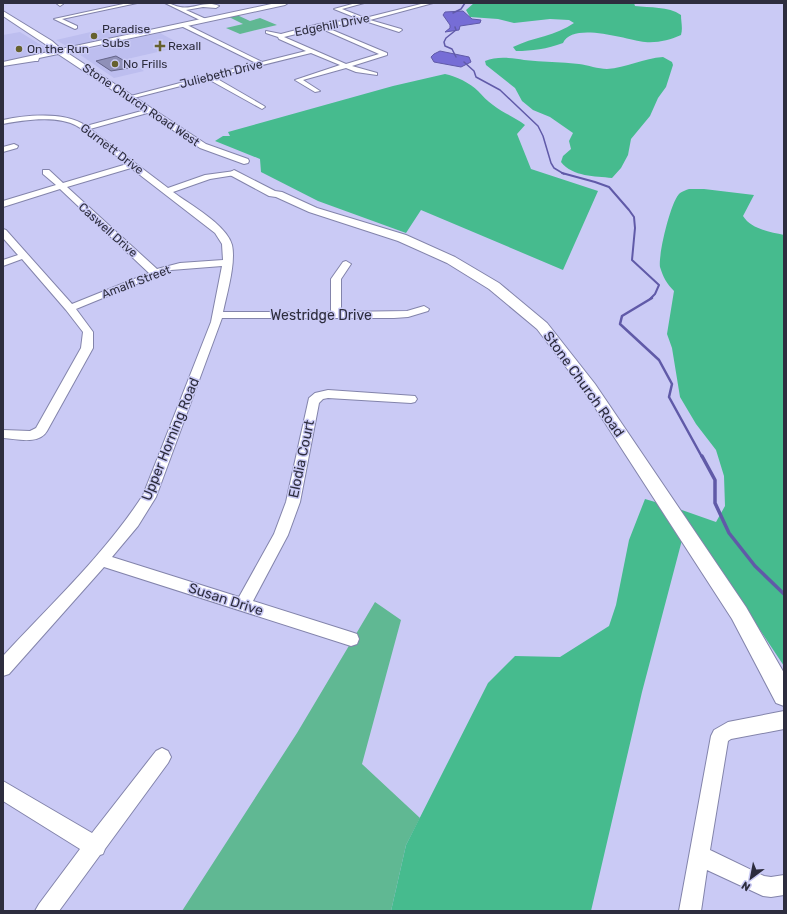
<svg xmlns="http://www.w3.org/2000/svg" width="787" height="914" viewBox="0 0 787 914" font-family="Rubik,sans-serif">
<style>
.built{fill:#bdbeef}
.green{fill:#60b893}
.forest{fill:#46bb8e}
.water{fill:#766dd6;stroke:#605aa8}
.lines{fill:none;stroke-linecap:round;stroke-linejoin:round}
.stream-far3{stroke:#605aa8;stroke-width:1.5}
.stream-far2{stroke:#605aa8;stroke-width:2}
.stream-far1{stroke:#605aa8;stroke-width:2.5}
.stream{stroke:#605aa8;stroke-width:3.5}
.building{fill:#8f90b8;stroke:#636388}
.minor-casing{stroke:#8384ab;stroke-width:2}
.major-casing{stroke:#8384ab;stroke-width:2}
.minor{fill:#fff;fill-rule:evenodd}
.major{fill:#fff;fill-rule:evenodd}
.poi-dot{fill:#66612e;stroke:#cacaf5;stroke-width:1.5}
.labels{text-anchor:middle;stroke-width:3;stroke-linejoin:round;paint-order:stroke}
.far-street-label{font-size:12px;fill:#2d2d3e;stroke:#cacaf5}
.far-poi-label{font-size:12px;fill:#2d2d3e;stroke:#cacaf5;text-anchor:start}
.street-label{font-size:14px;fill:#2d2d3e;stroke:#cacaf5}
</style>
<rect width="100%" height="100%" fill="#cacaf5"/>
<!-- built -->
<path class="built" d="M 108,28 L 117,29 L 128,35 L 68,47 L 56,40 Z
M 20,32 L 49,50 L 49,51 L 3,62 L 3,35 Z
M 160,33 L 184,46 L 127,59 L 144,71 L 114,78 L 76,52 Z"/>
<!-- green -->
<path class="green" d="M 237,15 L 250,21 L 260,18 L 277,25 L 240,34 L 226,28 L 243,24 L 229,17 Z
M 375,602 L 401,620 L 362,764 L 420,818 L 406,845 L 391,911 L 182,911 L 297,733 Z"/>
<!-- forest -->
<path class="forest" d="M 474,3 L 634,3 L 635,6 C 650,8 668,6 681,15 C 681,22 683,28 681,35 C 670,40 658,43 645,42 C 627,40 573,21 563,43 C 547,49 532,51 516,51 L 513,47 C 533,37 556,36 574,23 L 569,20 L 550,19 L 514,23 L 498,19 L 470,17 L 466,10 Z
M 663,57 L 672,62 L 673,65 L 666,87 L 658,98 L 650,116 L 631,139 L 628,155 L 621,168 L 612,178 C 595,176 573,177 561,162 L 563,156 L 571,149 L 569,141 L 573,133 L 550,117 L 533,110 L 522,101 L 515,88 L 486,65 L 485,61 C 497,56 512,58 524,60 C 543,62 561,62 579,64 C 588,65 598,69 607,69 C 626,68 644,58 663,57 Z
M 445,74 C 456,76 470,83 478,91 C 483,96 487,101 493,105 C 503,113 515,117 525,125 L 517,134 L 531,169 L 598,191 L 563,270 L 421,210 L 406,233 L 318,201 L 261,172 L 260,159 L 215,141 L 223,136 L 230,136 L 228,132 L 393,86 Z
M 689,189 L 704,189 L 754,195 L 743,216 C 751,229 770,232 784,235 L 784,666 L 687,521 L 642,692 L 591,911 L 391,911 L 406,845 L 488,683 L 515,656 L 560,657 L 609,626 L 616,605 L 629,540 L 645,499 L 679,509 L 716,522 L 725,506 L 724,476 L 716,450 L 696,424 L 680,397 L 672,348 L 667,334 L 674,291 C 667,284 663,277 660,267 C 658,255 671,200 680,193 C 683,191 686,190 689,189 Z"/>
<!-- water -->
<path class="water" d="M 463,11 L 472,19 L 481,20 L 480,23 L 460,26 L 459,30 L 445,32 L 450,28 L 450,25 L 443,15 L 445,12 Z
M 440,51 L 469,57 L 471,62 L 461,67 L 434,62 L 431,57 L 434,54 Z"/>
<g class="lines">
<!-- stream-far3 -->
<path class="stream-far3" d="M 453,13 L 461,9 L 465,3
M 455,27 L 456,30 L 446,38 L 444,42 L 445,46 L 452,49 L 456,57
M 464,62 L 474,71 L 476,77 L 500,90 L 538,126 L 543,136 L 551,163 L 554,168 L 564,174"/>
<!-- stream-far2 -->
<path class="stream-far2" d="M 562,173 L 595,182 L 609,187 L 629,210 L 634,217 L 635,228 L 632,260 L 659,285 L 655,294 L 650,299"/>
<!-- stream-far1 -->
<path class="stream-far1" d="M 652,298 L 622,316 L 620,324 L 659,360 L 672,384 L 669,397 L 702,457"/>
<!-- stream -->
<path class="stream" d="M 702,456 L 715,480 L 715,503 L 729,533 L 755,566 L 784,594"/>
</g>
<!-- building -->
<path class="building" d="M 116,56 L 135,67 L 111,71 L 96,61 Z"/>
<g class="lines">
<!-- minor casing -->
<g class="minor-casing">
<path id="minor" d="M 56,3 L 62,3 L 63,4 L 60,6 Z
M 128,3 L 137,3 L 62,19 L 77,26 L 77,28 L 75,29 L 54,19 Z
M 165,3 C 171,3 174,6 180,7 C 192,10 206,0 219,6 L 216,8 L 203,7 L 186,10 L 206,19 L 207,20 L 204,22 Z
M 356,3 L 364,3 L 342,9 L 365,18 L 425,3 L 433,3 L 370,20 L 401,29 L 402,30 L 399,32 L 365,21 L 325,27 L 387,53 L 387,55 L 352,66 L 377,73 L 377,75 L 356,72 L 346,68 L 303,80 L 320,91 L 315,92 L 295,80 L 340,65 L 311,53 L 214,77 L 264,106 L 265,107 L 262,109 L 208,79 L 130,99 L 127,97 L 256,63 L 181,26 L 181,24 L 185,24 L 262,62 L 306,51 L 279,39 L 278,37 L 266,33 L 266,31 L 281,34 L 319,24 L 359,19 L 334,9 ZM 320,28 L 379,54 L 346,64 L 284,37 Z
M 149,109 L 152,111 L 151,112 L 90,129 L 168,188 L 205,175 L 235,171 L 235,175 L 210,179 L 173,192 C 189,204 227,225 232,245 C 236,263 227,293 223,312 L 331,312 L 331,279 L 343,262 L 346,261 L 351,264 L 341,279 L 341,312 L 407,311 L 424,306 L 429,309 L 428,311 L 408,317 L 394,318 L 222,318 L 156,497 L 138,526 L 112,557 L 239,597 L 274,534 L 286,502 L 309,398 L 315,393 L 328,390 L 415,396 L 417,399 L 415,402 L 411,403 L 328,398 L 323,399 L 319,403 L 300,502 L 288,535 L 253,601 L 351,632 L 357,634 L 359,639 L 357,644 L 351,646 L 104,567 L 9,674 L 3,676 L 3,656 C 50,605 105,554 143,495 L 211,322 L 222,266 L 171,270 L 76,309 L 93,332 L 93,348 L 47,431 C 39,445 17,439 3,438 L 3,430 L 30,431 L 36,428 L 81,348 L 83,332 L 66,310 L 22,259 L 3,266 L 3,260 L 18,255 L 3,238 L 3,229 L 6,230 L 72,304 L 149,273 L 60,189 L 3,207 L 3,201 L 56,185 L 43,174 L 43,170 L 49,170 L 63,183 L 127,164 C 112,153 92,134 77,126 C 58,115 23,120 3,124 L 3,120 C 25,115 66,111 86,126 ZM 131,168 L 215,233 L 222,244 L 223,260 L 180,263 L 157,269 L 67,187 Z
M 14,144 L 18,146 L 17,148 L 3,152 L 3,147 Z
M 784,711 L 784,729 L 731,739 L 728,741 L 710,850 L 764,876 L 771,877 L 784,875 L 784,895 L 771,897 L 763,896 L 707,870 L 701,911 L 679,911 L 711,736 L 714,730 L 728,722 Z
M 162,748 L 168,751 L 171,757 L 168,763 L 105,849 L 103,854 L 100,855 L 59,911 L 35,911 L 39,904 L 80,849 L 3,801 L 3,781 L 92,833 L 156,751 Z"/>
</g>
<!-- major casing -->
<g class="major-casing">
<path id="major" d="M 276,3 L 288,3 L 285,5 L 66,52 L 206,144 L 248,159 L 249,161 L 248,163 L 244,164 L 200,148 L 58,54 L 39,58 L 38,61 L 35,61 L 3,66 L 3,62 L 53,51 L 45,44 L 3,16 L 3,11 L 52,41 L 61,49 Z
M 234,170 L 275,191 L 282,192 L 317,208 L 406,235 L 455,257 L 499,283 L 547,323 L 595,384 L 746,607 L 784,673 L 784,706 L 776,703 L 732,619 L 585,392 L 537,329 L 489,289 L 447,263 L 398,241 L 309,212 L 276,197 L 269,196 L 230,175 L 229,173 Z"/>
</g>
<!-- minor -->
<use href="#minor" class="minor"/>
<!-- major -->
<use href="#major" class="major"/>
</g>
<!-- markers -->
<g class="poi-dot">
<circle cx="94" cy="36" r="4"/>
<path d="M158 40h4v4h4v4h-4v4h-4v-4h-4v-4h4z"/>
<circle cx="19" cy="49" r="4"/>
<circle cx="115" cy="64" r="4"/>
</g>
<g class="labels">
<!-- far-street labels -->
<g class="far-street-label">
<text transform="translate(332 25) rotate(-11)" y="4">Edgehill Drive</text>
<text transform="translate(221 74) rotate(-14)" y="4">Juliebeth Drive</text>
<text transform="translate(141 105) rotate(34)" y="4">Stone Church Road West</text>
<text transform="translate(112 149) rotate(37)" y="4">Gurnett Drive</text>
<text transform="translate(108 230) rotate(42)" y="4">Caswell Drive</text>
<text transform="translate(136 282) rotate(-21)" y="4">Amalfi Street</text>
</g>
<!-- far-poi labels -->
<g class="far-poi-label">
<text x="102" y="33">Paradise<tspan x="102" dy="14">Subs</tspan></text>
<text x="168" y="50">Rexall</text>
<text x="27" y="53">On the Run</text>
<text x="123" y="68">No Frills</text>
</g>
<!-- street labels -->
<g class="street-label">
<text x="321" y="320">Westridge Drive</text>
<text transform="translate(584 384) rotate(54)" y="5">Stone Church Road</text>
<text transform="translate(170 439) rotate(-68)" y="5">Upper Horning Road</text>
<text transform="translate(301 459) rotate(-78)" y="5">Elodia Court</text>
<text transform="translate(226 599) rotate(18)" y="5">Susan Drive</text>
</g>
</g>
<!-- border -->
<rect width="787" height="914" fill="none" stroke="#2d2d3e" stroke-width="8"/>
<!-- north arrow -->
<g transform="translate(751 878) rotate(212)" stroke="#cacaf5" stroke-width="3" paint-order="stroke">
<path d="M0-3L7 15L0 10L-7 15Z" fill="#2d2d3e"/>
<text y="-6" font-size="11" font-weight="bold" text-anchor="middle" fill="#2d2d3e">N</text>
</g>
</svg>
